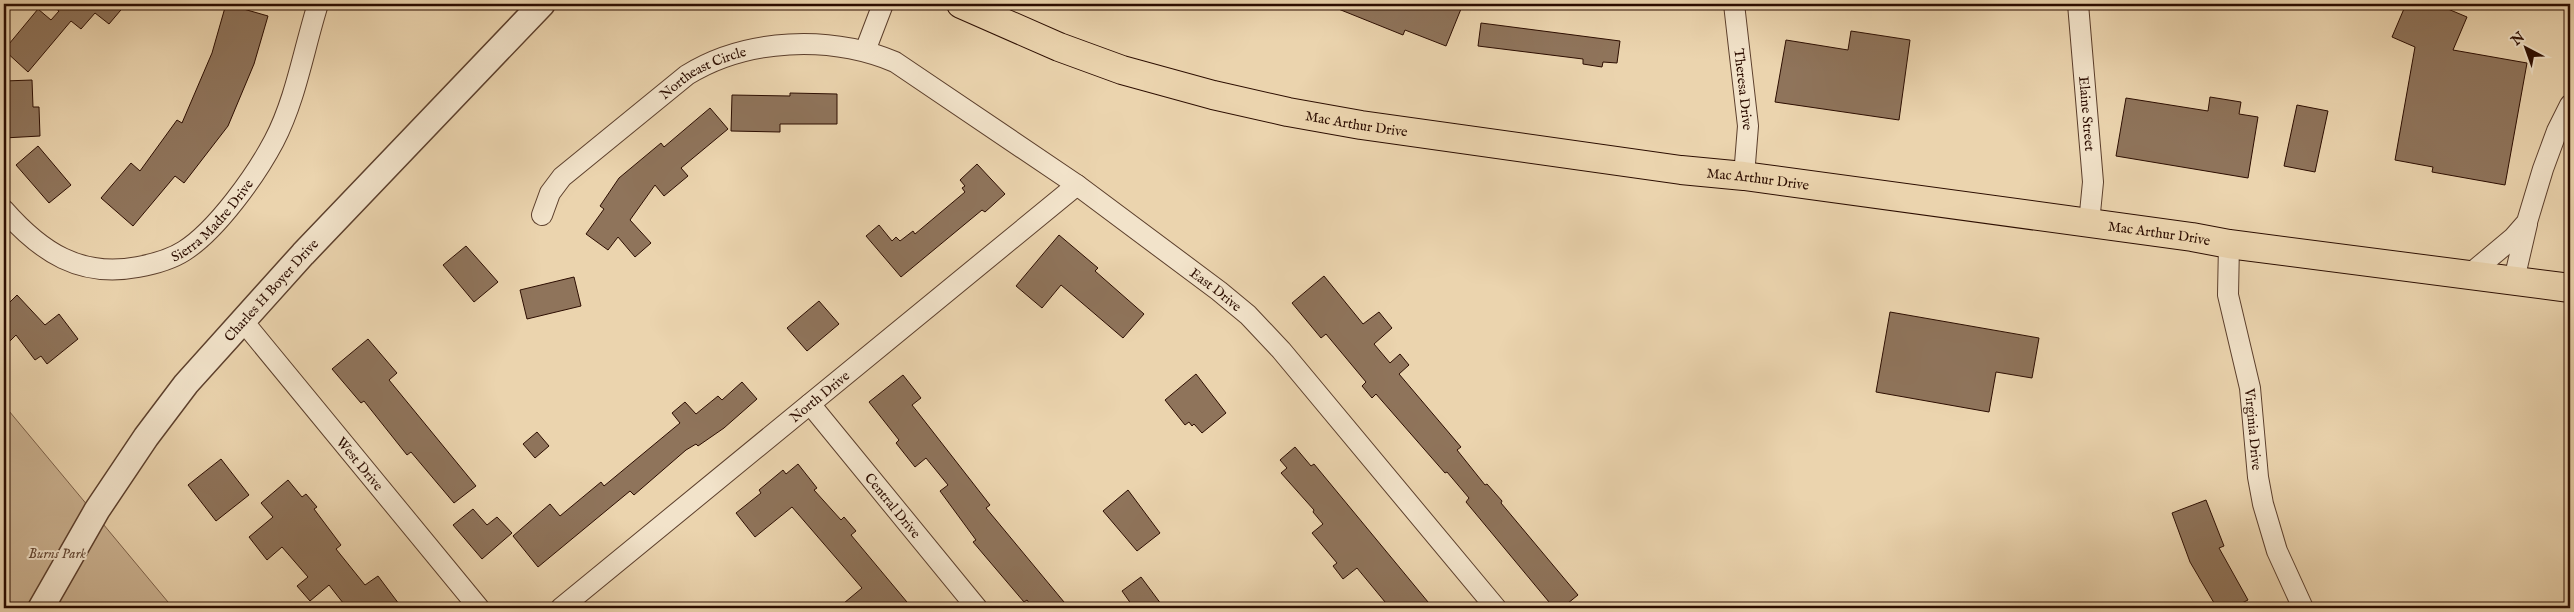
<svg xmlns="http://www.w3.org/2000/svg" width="2574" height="612" viewBox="0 0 2574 612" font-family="'IM FELL English',serif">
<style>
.green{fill:#cbb291;stroke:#7c6049}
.building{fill:#8f745b;stroke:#2c0d01}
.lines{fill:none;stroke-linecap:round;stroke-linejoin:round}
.minor-casing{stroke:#5c3f2c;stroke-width:22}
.tertiary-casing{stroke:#5c3f2c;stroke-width:28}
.primary-casing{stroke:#2c0d01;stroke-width:30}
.minor{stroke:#f2e3ca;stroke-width:20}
.tertiary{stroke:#f2e3ca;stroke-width:25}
.primary{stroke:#ebd4ae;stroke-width:28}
.rail-casing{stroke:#2c0d01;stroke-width:5.5}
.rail{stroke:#f2e3ca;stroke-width:4;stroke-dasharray:11;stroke-linecap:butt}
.labels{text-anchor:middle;stroke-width:4;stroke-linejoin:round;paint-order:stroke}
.street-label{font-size:14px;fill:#2c0d01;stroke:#f2e3ca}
.park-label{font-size:14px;font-style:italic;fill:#644733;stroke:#f2e3ca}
</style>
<rect width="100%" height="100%" fill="#ebd4ae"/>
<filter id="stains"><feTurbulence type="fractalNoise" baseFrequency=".004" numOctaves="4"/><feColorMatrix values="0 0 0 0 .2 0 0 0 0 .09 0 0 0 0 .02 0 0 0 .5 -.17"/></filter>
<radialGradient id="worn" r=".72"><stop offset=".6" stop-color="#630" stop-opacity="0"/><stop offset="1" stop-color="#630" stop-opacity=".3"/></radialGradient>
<!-- green -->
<path class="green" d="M 4,405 L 173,608 L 4,608 Z"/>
<!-- building -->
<path class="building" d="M 50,4 L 126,4 L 109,24 L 95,13 L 81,29 L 71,21 L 28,72 L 4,50 L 38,9 L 51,20 L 59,11 Z
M 226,4 L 268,16 L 254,64 L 228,126 L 184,183 L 175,176 L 133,226 L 101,198 L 131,163 L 140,171 L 177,120 L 182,123 L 212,53 Z
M 1326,4 L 1463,4 L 1446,46 L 1405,30 L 1403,35 Z
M 2406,4 L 2436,4 L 2467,17 L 2453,50 L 2527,63 L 2505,185 L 2432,172 L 2433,167 L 2395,160 L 2415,47 L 2392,37 Z
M 1481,23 L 1620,41 L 1617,63 L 1603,62 L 1602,67 L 1583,64 L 1583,59 L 1478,46 Z
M 1851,31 L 1910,40 L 1899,120 L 1775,102 L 1786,40 L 1848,50 Z
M 32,80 L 33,107 L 39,107 L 40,136 L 4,138 L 4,81 Z
M 790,93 L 837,94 L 837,124 L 780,124 L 780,132 L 731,131 L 732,95 L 790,96 Z
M 2210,97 L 2241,102 L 2239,114 L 2258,117 L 2248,178 L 2116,156 L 2126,98 L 2208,111 Z
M 2297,105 L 2328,111 L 2315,172 L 2284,166 Z
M 710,108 L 728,129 L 681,168 L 688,176 L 664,196 L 655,185 L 630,220 L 651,243 L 635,257 L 618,237 L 608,250 L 586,234 L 604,209 L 600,206 L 619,178 L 661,143 L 664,147 Z
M 38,146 L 71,185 L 49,203 L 16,165 Z
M 977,164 L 1005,194 L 985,212 L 982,210 L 901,277 L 866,236 L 879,225 L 892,241 L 896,237 L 900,241 L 913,231 L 915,234 L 965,192 L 962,188 L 965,186 L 960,180 Z
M 1059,235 L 1098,268 L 1095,271 L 1144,314 L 1123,338 L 1061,285 L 1042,308 L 1016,286 Z
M 466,246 L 498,282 L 474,302 L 443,265 Z
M 1324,276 L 1363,324 L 1379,312 L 1392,328 L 1374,344 L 1390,363 L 1400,354 L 1409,365 L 1399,374 L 1461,447 L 1457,450 L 1485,485 L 1487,484 L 1502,501 L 1501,503 L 1578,595 L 1562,608 L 1554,608 L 1466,502 L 1469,498 L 1447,472 L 1445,473 L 1376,394 L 1372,398 L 1362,386 L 1366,382 L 1326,334 L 1321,338 L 1292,303 Z
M 574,277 L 581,306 L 527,319 L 520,290 Z
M 17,295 L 45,325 L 59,314 L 78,339 L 47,364 L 41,356 L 35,360 L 16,335 L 4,347 L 4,308 Z
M 819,301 L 839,324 L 807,351 L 787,328 Z
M 1890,312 L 2039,338 L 2032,378 L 1996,372 L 1989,412 L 1876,392 Z
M 368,339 L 397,373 L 389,380 L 476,486 L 454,503 L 411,452 L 407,455 L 364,401 L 361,403 L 332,369 Z
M 1196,374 L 1226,413 L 1202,433 L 1194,424 L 1192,426 L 1189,422 L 1185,425 L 1165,400 Z
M 903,375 L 921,398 L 912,405 L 990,505 L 986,508 L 1069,608 L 1033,608 L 1027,600 L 1024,602 L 973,542 L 976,540 L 940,491 L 948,485 L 926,458 L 915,467 L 896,443 L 899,440 L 869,402 Z
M 742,382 L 757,399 L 724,428 L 698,446 L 696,444 L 686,450 L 634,495 L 630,491 L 538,567 L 513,536 L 550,504 L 560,516 L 601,482 L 604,486 L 680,423 L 672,413 L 685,402 L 696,414 L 718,396 L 722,400 Z
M 537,432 L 549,446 L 535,458 L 523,444 Z
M 1295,447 L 1311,466 L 1314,464 L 1433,608 L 1390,608 L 1357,568 L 1343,579 L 1333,566 L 1337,563 L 1312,533 L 1323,524 L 1313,512 L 1314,510 L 1281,473 L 1287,468 L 1280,460 Z
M 221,459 L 249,495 L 216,521 L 188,485 Z
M 798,464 L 817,488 L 814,490 L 841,520 L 844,517 L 856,531 L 851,535 L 912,608 L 838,608 L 862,588 L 792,507 L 755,537 L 736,513 L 761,493 L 759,490 L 783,470 L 786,474 Z
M 288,480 L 302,497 L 306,494 L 317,507 L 314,509 L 341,545 L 336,549 L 365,585 L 378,576 L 402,608 L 347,608 L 329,585 L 310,601 L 297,586 L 308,577 L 282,547 L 267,560 L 249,537 L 273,517 L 261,503 Z
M 1128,490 L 1160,533 L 1137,551 L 1103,511 Z
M 2206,500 L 2224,546 L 2219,548 L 2248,600 L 2232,608 L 2217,608 L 2190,562 L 2172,513 Z
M 473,509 L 487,525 L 497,517 L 512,533 L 482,559 L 453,525 Z
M 1141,577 L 1164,608 L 1134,608 L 1122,591 Z"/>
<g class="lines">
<!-- minor casing -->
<g class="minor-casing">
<g id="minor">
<path id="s1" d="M 1734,4 L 1748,126 L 1744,176"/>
<path id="s2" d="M 2078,4 L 2093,182 L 2089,223"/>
<path d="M 865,51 L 883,4"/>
<path id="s3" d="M 4,210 C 41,252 80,278 138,267 C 154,264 170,260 184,251 C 217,230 256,175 274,141 C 296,99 304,48 318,4"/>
<path id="s4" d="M 542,215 L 550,193 L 562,177 L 687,75 C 747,38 830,35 895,62 L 1077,185 L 1219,291 L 1248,315 L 1281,350 L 1496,608"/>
<path id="s5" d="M 2229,244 L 2228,295 L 2250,388 L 2258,477 L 2263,504 L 2277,551 L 2303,608"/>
<path d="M 2470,274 L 2513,238 L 2527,222 L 2543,169 L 2557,131 L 2570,105"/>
<path d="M 2514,280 L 2527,224"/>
<path id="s6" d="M 242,320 L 479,608"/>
<path id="s7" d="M 810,404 L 977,608"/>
<path id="s8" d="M 561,608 L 1077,185"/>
</g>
</g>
<!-- tertiary casing -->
<g class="tertiary-casing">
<g id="tertiary">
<path id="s9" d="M 41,608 L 97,510 L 146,437 L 186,384 L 303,254 L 542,4"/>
</g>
</g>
<!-- primary casing -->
<g class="primary-casing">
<g id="primary">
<path id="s10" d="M 961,4 L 1059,47 L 1122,70 L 1213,95 L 1288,112 L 1361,125 L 1681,170 L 1744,176 L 2192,237 L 2229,244 L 2570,288"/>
</g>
</g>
<!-- minor -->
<use href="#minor" class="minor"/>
<!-- tertiary -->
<use href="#tertiary" class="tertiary"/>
<!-- primary -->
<use href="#primary" class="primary"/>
<!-- rail casing -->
<g class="rail-casing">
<path id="rail" d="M 2569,4 L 2570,4"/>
</g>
<!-- rail -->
<use href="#rail" class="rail"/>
</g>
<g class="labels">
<!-- street labels -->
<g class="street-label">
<text dy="5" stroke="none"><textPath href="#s4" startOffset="220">Northeast Circle</textPath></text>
<text dy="5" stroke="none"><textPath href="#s1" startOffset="86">Theresa Drive</textPath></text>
<text dy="5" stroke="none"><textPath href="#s2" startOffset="110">Elaine Street</textPath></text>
<text dy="5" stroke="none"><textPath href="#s10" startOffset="415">Mac Arthur Drive</textPath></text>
<text dy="5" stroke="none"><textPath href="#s10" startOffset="820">Mac Arthur Drive</textPath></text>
<text dy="5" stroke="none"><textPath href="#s3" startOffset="244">Sierra Madre Drive</textPath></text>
<text dy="5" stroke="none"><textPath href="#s10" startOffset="1225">Mac Arthur Drive</textPath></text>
<text dy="5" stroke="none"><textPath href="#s4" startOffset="814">East Drive</textPath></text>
<text dy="5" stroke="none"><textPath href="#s9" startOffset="394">Charles H Boyer Drive</textPath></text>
<text dy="5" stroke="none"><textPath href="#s8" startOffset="334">North Drive</textPath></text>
<text dy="5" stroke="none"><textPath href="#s5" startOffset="188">Virginia Drive</textPath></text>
<text dy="5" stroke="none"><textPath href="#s6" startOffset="186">West Drive</textPath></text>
<text dy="5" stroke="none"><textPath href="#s7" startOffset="131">Central Drive</textPath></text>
</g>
<!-- park labels -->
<g class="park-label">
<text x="57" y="558">Burns Park</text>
</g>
</g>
<!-- margin -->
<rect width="2574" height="612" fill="none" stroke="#ebd4ae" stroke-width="20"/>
<rect x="5" y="5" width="2564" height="602" fill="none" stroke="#2c0d01" stroke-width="2.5"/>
<rect x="10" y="10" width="2554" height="592" fill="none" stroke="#2c0d01"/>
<!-- north arrow -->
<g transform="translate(2526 48) rotate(319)" stroke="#f2e3ca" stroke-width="4" paint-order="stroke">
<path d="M0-4L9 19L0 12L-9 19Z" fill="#2c0d01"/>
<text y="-8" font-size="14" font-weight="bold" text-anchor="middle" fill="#2c0d01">N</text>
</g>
<rect width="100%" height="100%" filter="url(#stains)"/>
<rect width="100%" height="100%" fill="url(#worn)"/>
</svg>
